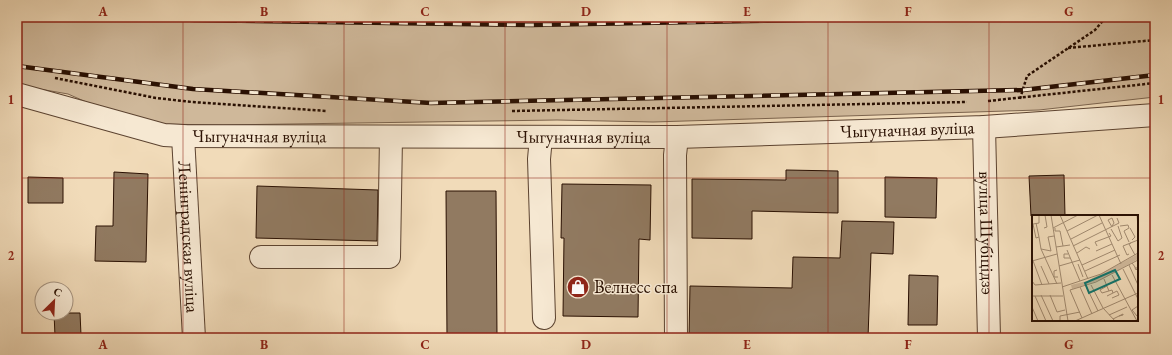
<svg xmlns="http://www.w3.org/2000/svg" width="1172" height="355" viewBox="0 0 1172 355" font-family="'EB Garamond',serif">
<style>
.green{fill:#cfb89a;stroke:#7c644e}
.building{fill:#917a61;stroke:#2a1002}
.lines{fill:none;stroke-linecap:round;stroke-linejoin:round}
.minor-casing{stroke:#5c4330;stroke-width:24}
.path{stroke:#2a1002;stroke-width:2.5;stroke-dasharray:3 2;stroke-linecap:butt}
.minor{stroke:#f6e8d2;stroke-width:22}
.rail-casing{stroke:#2a1002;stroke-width:4.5}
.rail{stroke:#f6e8d2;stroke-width:3;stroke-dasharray:9;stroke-linecap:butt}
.grid{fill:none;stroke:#8f2418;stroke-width:1;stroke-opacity:0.55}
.labels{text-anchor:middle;stroke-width:3;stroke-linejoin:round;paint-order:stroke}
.street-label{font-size:18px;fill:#2a1002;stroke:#f6e8d2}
.poi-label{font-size:18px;fill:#2a1002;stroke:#f6e8d2;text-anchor:start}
.inset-road{fill:none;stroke:#a18a70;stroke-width:1}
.view{fill:#0f766e;fill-opacity:0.15;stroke:#0f766e;stroke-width:2}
.inset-edge{fill:none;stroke:#2a1002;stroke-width:2}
.neatline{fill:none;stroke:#8f2418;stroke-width:1.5}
.grid-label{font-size:13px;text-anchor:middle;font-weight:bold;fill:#8f2418}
</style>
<rect width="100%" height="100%" fill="#f1dbb9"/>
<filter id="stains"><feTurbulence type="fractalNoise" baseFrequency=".005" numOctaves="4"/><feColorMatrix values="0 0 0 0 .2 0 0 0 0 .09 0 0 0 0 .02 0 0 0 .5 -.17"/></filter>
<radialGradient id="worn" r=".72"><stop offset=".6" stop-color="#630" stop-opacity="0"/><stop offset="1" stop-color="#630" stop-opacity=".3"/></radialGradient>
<!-- green -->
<path class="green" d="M 17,17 L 1155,17 L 1155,97 L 1039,110 L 653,122 L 557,120 L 223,125 L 157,124 L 109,112 L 68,94 L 17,85 Z"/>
<!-- building -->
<path class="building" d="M 786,170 L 838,171 L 838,213 L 752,211 L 752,239 L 692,238 L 692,179 L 786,180 Z
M 114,172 L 148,174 L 146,262 L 95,261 L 96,226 L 113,226 Z
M 1064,175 L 1065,216 L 1031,216 L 1029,176 Z
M 28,177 L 63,178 L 63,203 L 28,203 Z
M 885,177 L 937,178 L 936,218 L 885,217 Z
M 562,184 L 651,185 L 650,240 L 639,239 L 638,317 L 563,316 L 564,238 L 561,238 Z
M 257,186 L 378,190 L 377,241 L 256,238 Z
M 446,191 L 496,191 L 497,338 L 447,338 Z
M 842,221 L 894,222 L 893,254 L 871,253 L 868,338 L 689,338 L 690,286 L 792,288 L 793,257 L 840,258 Z
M 909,275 L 938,276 L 937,325 L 908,325 Z
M 54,313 L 80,313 L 81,335 L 55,336 Z"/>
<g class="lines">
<!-- minor casing -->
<g class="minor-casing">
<g id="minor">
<path id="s1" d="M 17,94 L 164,135 L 183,136 L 677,137 L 984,127 L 1155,115"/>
<path id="s2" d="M 984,127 L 989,338"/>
<path id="s3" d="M 183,136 L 194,338"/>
<path d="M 541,137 L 539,159 L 544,318"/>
<path d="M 261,257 L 389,257 L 391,137"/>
<path d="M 676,338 L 675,155 L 677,137"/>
</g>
</g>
<!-- path -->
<path class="path" d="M 1068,48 L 1155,40
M 55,78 L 156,98 L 192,102 L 327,111
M 1020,99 L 1027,76 L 1095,30 L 1106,17
M 988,101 L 1155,83
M 512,111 L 967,102"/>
<!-- minor -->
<use href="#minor" class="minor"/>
<!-- rail casing -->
<g class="rail-casing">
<path id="rail" d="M 147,17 L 194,20 L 532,25 L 800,20 L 882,17
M 17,66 L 193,89 L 431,103 L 1023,90 L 1155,75"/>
</g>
<!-- rail -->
<use href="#rail" class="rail"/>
</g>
<!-- grid -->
<path class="grid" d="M 183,17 L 183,338M 344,17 L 344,338M 505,17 L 505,338M 667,17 L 667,338M 828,17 L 828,338M 989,17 L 989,338M 17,178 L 1155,178"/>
<!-- icons -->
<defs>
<g id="shop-disc" transform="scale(1.15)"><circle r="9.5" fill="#8f2418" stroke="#f6e8d2"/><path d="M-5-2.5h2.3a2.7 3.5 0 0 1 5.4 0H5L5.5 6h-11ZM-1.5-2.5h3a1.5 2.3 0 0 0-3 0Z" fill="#fff"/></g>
</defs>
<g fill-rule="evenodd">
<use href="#shop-disc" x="578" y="287"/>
</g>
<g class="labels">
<!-- street labels -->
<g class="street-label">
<text dy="6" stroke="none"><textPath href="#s1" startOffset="896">Чыгуначная вуліца</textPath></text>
<text dy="6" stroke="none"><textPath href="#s1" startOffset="248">Чыгуначная вуліца</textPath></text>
<text dy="6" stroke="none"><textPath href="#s1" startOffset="572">Чыгуначная вуліца</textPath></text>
<text dy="6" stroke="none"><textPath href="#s2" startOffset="106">вуліца Шубіцідзэ</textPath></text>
<text dy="6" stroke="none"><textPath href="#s3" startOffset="101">Ленінградская вуліца</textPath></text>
</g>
<!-- poi labels -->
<g class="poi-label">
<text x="594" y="293">Велнесс спа</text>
</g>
</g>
<!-- overview -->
<g transform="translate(1032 215)">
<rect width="106" height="106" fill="#f1dbb9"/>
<path d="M 106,39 L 106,44 L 71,64 L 40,74 L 39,70 L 55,66 Z" fill="#cfb89a"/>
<path class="inset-road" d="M 19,0 L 36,106M 28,0 L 56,64M 67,0 L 89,49M 105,0 L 106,12M 7,1 L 7,8 L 1,9 L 4,23 L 7,22 L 9,34 L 25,69M 4,8 L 7,22M 80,11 L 82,8 L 80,3 L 76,5 L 80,12M 88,11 L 96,10 L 97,13 L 92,16 L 97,27M 12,13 L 15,12 L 13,0M 21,13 L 46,0M 23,13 L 23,16 L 28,16 L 31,31M 98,13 L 103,22 L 100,25M 79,14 L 86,26 L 90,23 L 86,11M 35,16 L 66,0M 39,24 L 70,8M 99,28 L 97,29 L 103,40M 41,31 L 87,8 L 85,3M 65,31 L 63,27 L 79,21 L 77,18M 24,32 L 38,30M 9,34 L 19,36 L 16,22 L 22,21M 35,35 L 48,66M 64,36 L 80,29M 45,38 L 54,32 L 58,34M 36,39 L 32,39 L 32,43 L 38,43M 97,39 L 95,40 L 91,31 L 106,25M 0,43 L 10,70M 0,46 L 25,39M 100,48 L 103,52 L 103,53 L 104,55 L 106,53 L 103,53M 46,49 L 51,62M 50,50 L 83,35M 97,50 L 106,70M 9,51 L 17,69M 27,51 L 48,45M 91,54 L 106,84M 25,55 L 22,56 L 22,62 L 26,62M 53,56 L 88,40M 80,60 L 105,106M 72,64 L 77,76M 0,66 L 3,70 L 29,68M 59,70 L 71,93 L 83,106M 54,71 L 66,96M 75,71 L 68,75 L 70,78 L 80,75 L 81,78M 30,72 L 69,59 L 106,38M 48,72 L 60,99M 9,80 L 21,106M 18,80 L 25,97 L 33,95M 0,81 L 31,81M 3,81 L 14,106M 75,81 L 85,76 L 87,80 L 80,83M 0,92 L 6,106M 77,100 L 95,92M 105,101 L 100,95 L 106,91M 50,103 L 38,75 L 64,67 L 106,45M 81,104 L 91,99 L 91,100 L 87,101M 28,106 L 28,101 L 48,97M 43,106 L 106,78"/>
<path class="view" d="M 83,55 L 88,64 L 57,78 L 53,68 Z"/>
<rect width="106" height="106" class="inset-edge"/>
</g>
<!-- margin -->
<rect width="1172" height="355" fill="none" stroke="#f1dbb9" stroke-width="44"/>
<!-- north arrow -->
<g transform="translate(54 301) rotate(24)"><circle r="19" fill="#f6e8d2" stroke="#a4927f"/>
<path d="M0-3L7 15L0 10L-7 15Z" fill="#8f2418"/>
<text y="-6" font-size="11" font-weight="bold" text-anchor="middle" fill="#2a1002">С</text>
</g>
<rect x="22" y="22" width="1128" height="311" class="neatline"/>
<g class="grid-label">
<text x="103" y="16">A</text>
<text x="264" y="16">B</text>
<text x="425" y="16">C</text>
<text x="586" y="16">D</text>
<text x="747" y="16">E</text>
<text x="908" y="16">F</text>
<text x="1069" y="16">G</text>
<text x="11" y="104">1</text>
<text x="1161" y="104">1</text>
<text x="11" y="260">2</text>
<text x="1161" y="260">2</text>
<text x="103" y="349">A</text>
<text x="264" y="349">B</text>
<text x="425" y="349">C</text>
<text x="586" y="349">D</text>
<text x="747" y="349">E</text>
<text x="908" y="349">F</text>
<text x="1069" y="349">G</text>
</g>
<rect width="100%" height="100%" filter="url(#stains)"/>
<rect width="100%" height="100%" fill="url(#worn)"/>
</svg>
